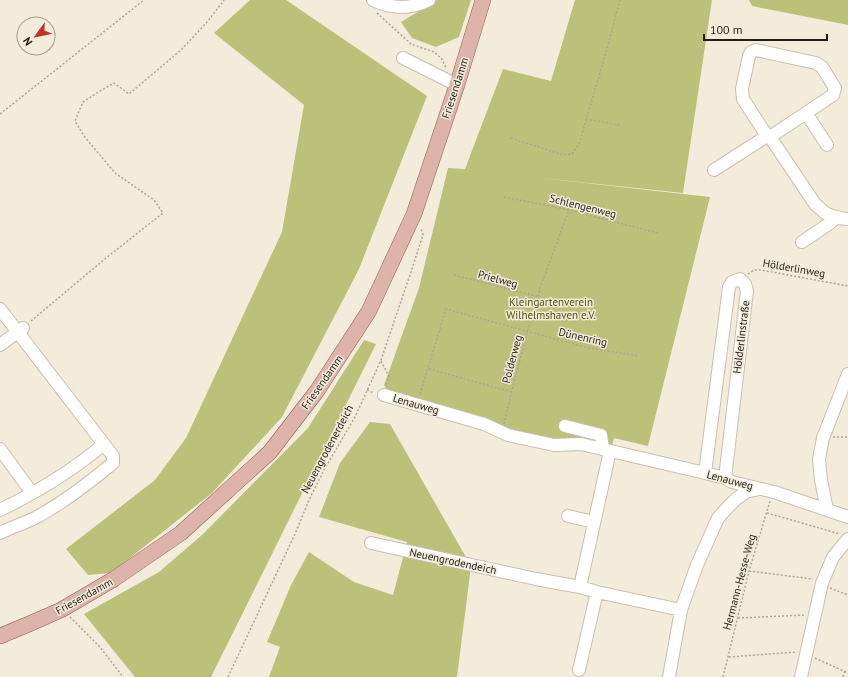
<svg xmlns="http://www.w3.org/2000/svg" width="848" height="677" viewBox="0 0 848 677" font-family="'PT Sans',sans-serif">
<style>
.green{fill:#bbc179}
.lines{fill:none;stroke-linecap:round;stroke-linejoin:round}
.minor-casing{stroke:#c8c0b0;stroke-width:14}
.major-casing{stroke:#8e5e51;stroke-width:16}
.path{stroke:#aba597;stroke-width:1.5;stroke-dasharray:2 2;stroke-linecap:butt}
.minor{stroke:#fff;stroke-width:12}
.major{stroke:#deb3a9;stroke-width:15}
.labels{text-anchor:middle;stroke-width:3;stroke-linejoin:round;paint-order:stroke}
.street-label{font-size:11px;fill:#211e18;stroke:#f3ecda}
.park-label{font-size:11px;fill:#4f5309;stroke:#f3ecda}
</style>
<rect width="100%" height="100%" fill="#f3ecda"/>
<!-- green -->
<path class="green" d="M 250,0 L 286,0 L 427,96 L 359,269 L 282,417 L 212,493 L 111,573 L 88,575 L 66,549 L 155,480 L 186,438 L 282,232 L 304,105 L 214,33 Z
M 437,0 L 471,0 L 459,37 L 436,47 L 412,38 L 401,22 Z
M 575,0 L 712,0 L 683,193 L 532,177 L 710,197 L 648,446 L 614,438 L 612,446 L 547,441 L 388,393 L 384,385 L 419,288 L 448,168 L 465,169 L 503,69 L 551,81 Z
M 749,0 L 848,0 L 848,25 L 752,6 Z
M 364,340 L 376,344 L 211,677 L 135,677 L 84,614 L 159,572 L 202,535 L 308,428 Z
M 370,422 L 390,424 L 471,566 L 457,677 L 269,677 L 280,647 L 267,642 L 291,585 L 309,552 L 354,582 L 393,595 L 407,542 L 319,517 L 340,463 Z"/>
<g class="lines">
<!-- minor casing -->
<g class="minor-casing">
<path id="minor" d="M 373,0 C 392,9 410,10 429,0
M 403,58 L 457,85
M 806,113 L 827,145
M 770,137 L 833,95 L 835,88 L 822,67 L 816,63 L 756,50 L 751,52 L 749,56 L 742,89 L 743,99 L 767,136 L 770,137 L 815,204 L 825,213 L 838,218 L 848,219
M 714,170 L 767,136
M 802,242 L 830,223 L 837,217
M 0,309 L 113,456 L 113,463 C 89,483 64,502 37,517 C 25,523 12,527 0,533
M 0,345 L 23,328
M 384,395 L 484,424 L 508,435 L 554,445 L 581,444 L 705,473 L 725,478 L 732,482 L 774,492 L 848,517
M 565,426 L 601,435 L 603,449
M 0,449 L 32,493
M 705,473 L 729,287 L 732,282 L 740,279 L 745,284 L 747,291 L 725,478
M 0,510 C 37,492 72,471 104,444
M 827,510 L 821,480 L 819,459 L 823,438 L 848,374
M 568,516 L 594,522
M 371,543 L 536,579 L 580,587 L 597,592
M 580,587 L 610,451
M 579,670 L 597,592 L 681,610
M 669,677 L 681,610 L 697,565 L 718,518 L 728,507 L 736,499 L 746,492 L 759,489
M 801,677 L 822,583 L 833,557 L 848,539"/>
</g>
<!-- major casing -->
<g class="major-casing">
<path id="major" d="M 0,636 L 29,624 L 61,610 L 114,579 L 181,533 L 270,452 L 317,391 L 369,311 L 414,214 L 457,85 L 483,0"/>
</g>
<!-- path -->
<path class="path" d="M 377,13 L 411,44 L 434,52 L 442,59 L 446,68
M 0,114 L 144,0
M 586,119 L 619,125
M 511,138 L 563,155 L 572,154 L 579,144 L 605,56 L 620,0
M 504,197 L 569,210 L 658,233
M 748,274 L 754,270 L 761,270 L 848,286
M 454,275 L 539,297
M 31,321 L 106,258 L 163,213 L 154,200 L 115,173 L 84,136 L 75,121 L 83,102 L 100,91 L 114,83 L 129,94 L 181,50 L 208,21 L 224,0
M 381,361 L 389,376 L 386,385
M 429,369 L 512,392
M 367,390 L 374,393
M 420,394 L 446,309 L 585,347 L 639,356
M 504,424 C 511,393 519,363 527,333 C 531,318 538,303 540,288 L 569,210
M 833,437 L 848,437
M 767,513 L 840,534
M 749,571 L 813,579
M 830,588 L 848,595
M 70,617 L 100,647 L 123,677
M 738,618 L 806,615
M 729,657 L 797,652
M 815,658 L 848,673
M 228,677 L 295,534 L 309,500 L 324,470 L 355,417 L 381,360 L 412,269 L 422,238 L 423,234 L 421,229
M 723,677 L 749,571 L 770,501
M 843,677 L 845,672"/>
<!-- minor -->
<use href="#minor" class="minor"/>
<!-- major -->
<use href="#major" class="major"/>
</g>
<g class="labels">
<!-- street labels -->
<g class="street-label">
<text transform="translate(455 88) rotate(-72)" y="4">Friesendamm</text>
<text transform="translate(583 206) rotate(14)" y="4">Schlengenweg</text>
<text transform="translate(794 268) rotate(10)" y="4">Hölderlinweg</text>
<text transform="translate(498 279) rotate(15)" y="4">Prielweg</text>
<text transform="translate(583 337) rotate(13)" y="4">Dünenring</text>
<text transform="translate(741 337) rotate(-83)" y="4">Hölderlinstraße</text>
<text transform="translate(512 359) rotate(-75)" y="4">Polderweg</text>
<text transform="translate(322 382) rotate(-55)" y="4">Friesendamm</text>
<text transform="translate(416 404) rotate(16)" y="4">Lenauweg</text>
<text transform="translate(327 449) rotate(-62)" y="4">Neuengrodenerdeich</text>
<text transform="translate(730 480) rotate(15)" y="4">Lenauweg</text>
<text transform="translate(453 561) rotate(12)" y="4">Neuengrodendeich</text>
<text transform="translate(739 582) rotate(-75)" y="4">Hermann-Hesse-Weg</text>
<text transform="translate(84 596) rotate(-29)" y="4">Friesendamm</text>
</g>
<!-- park labels -->
<g class="park-label">
<text x="551" y="306">Kleingartenverein<tspan x="551" dy="13">Wilhelmshaven e.V.</tspan></text>
</g>
</g>
<!-- north arrow -->
<g transform="translate(36 36) rotate(237)"><circle r="19" fill="#f3ecda" stroke="#9f9a8c"/>
<path d="M0-3L7 15L0 10L-7 15Z" fill="#be3124"/>
<text y="-6" font-size="11" font-weight="bold" text-anchor="middle" fill="#211e18">N</text>
</g>
<!-- scale -->
<path d="M704 34v6h123v-6" fill="none" stroke="#211e18" stroke-width="2"/>
<text x="710" y="34" font-size="12" fill="#211e18" stroke="#f3ecda" stroke-width="3" paint-order="stroke">100 m</text>
</svg>
